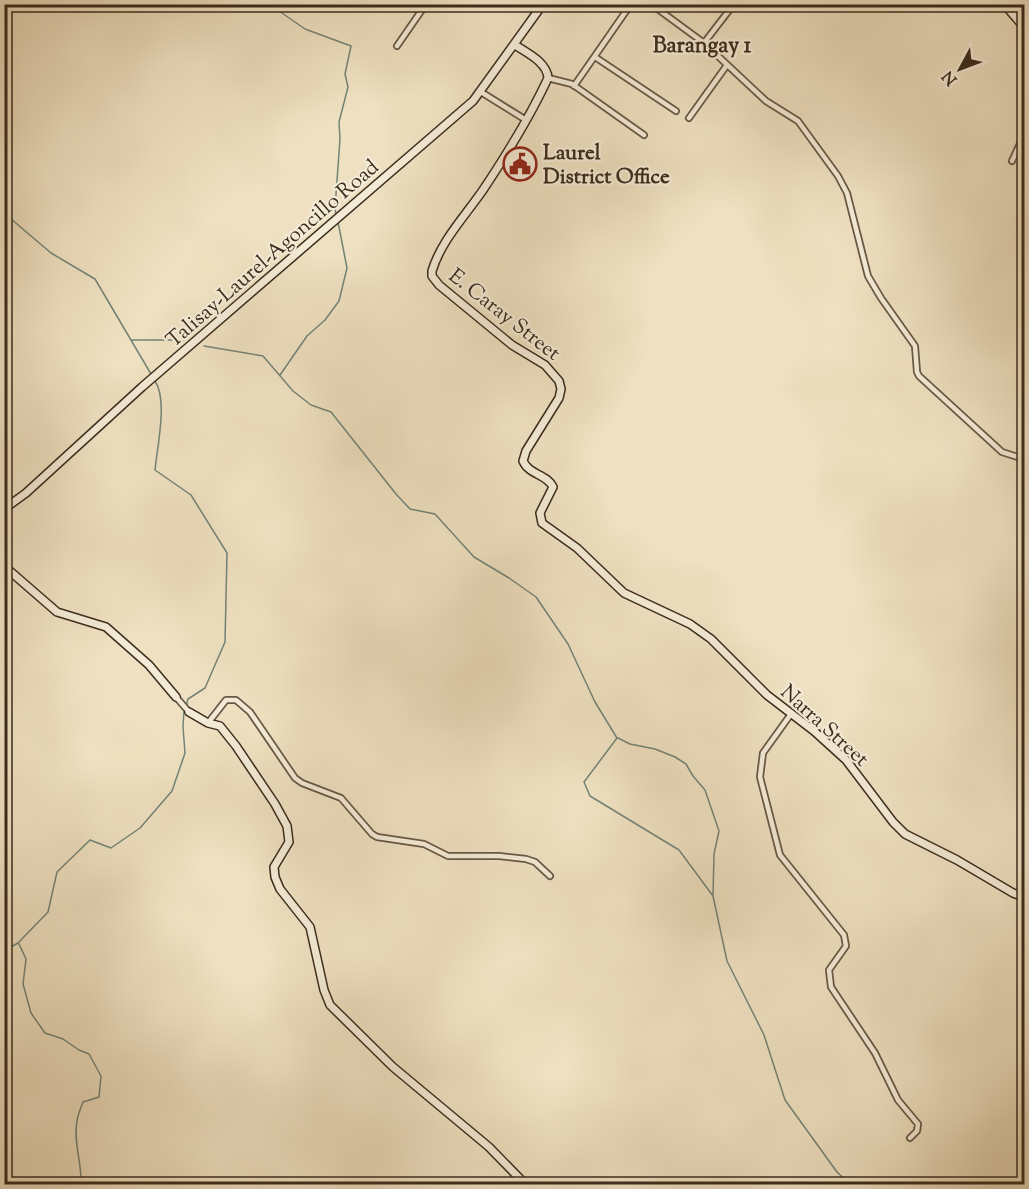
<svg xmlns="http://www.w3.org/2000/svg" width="1029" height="1189" viewBox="0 0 1029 1189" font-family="'Sorts Mill Goudy',serif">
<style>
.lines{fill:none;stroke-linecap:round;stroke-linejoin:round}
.stream{stroke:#738376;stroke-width:1.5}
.street-casing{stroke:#685846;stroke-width:8}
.secondary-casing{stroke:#3b2b1d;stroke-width:10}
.street{stroke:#f4ebd6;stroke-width:4.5}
.secondary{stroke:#f4ebd6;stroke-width:7}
.labels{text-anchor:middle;stroke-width:4.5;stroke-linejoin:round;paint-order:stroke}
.poi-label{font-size:21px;font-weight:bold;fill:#3b2b1d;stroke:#f4ebd6;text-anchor:start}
.street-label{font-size:21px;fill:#3b2b1d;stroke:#f4ebd6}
.neighbourhood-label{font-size:22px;font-weight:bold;fill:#3b2b1d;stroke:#f4ebd6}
</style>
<rect width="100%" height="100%" fill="#eee0c0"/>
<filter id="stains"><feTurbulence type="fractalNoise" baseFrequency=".00333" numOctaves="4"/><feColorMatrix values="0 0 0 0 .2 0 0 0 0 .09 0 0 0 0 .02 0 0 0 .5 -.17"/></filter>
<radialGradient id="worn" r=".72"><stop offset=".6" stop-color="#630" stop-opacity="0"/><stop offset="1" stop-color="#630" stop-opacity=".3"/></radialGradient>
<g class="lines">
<!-- stream -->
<path class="stream" d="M 269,4 L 305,29 L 351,46 L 345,74 L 348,87 L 339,122 L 340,139 L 335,208 L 336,215
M 4,213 L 51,253 L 95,279 L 151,374
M 132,340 L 185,340
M 204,346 L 263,356 L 293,391 L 311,405 L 331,412 L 396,494 L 410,509 L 435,514 L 474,557 L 509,578 L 536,597 L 568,644 L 595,702 L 617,738 L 584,782 L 590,796 L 679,850 L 713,896 L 727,961 L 764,1035 L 785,1100 L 837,1172 L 850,1184
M 280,375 L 307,336 L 325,320 L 339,301 L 347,268 L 338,222
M 155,381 C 168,400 157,448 155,470 L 191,495 L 227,553 L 225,642 L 205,688 L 188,699 L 186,706
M 618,738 L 630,744 L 655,749 L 675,757 L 686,764 L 693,776 L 705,790 L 719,831 L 714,854 L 713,895
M 19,944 L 26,959 L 23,984 L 31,1013 L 45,1033 L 63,1039 L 79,1050 L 89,1054 L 101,1076 L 99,1097 L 83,1102 C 81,1108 78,1114 77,1121 C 73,1142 82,1163 81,1184
M 4,951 L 18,943 L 48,912 L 57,872 L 90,840 L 111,848 L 140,828 L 172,791 L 185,753 L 183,727 L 184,710"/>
<!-- street casing -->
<g class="street-casing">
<path id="street" d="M 651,4 L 704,43 L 766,101 L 798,121 L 838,176 L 847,193 L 868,276 L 881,298 L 915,346 L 917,372 L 919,376 L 1002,452 L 1024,459
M 704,43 L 734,4
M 397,46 L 426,4
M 595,57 L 676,111
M 548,78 L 572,84 L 644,135
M 574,86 L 631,4
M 481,92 L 526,120
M 689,118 L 727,65
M 1012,161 L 1024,135
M 176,697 L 189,712
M 791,714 L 763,753 L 760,777 L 780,855 L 844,935 L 846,946 L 829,970 L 831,987 L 875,1053 L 898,1100 L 918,1124 L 917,1131 L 910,1138
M 208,723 L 226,700 L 236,700 L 250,712 L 295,778 L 302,783 L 341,798 L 372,834 L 377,837 L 424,844 L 448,856 L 499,856 L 526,859 L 535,862 L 550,876"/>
</g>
<!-- secondary casing -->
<g class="secondary-casing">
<path id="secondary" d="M 1004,4 L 1024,27
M 515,45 C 527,53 547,62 548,78 C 530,117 507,154 483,190 C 465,216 441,241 432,271 L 432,276 L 439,285 L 512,345 L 545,365 L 559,381 L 561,389 L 559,398 L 526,451 L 523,461 C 529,475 547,474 553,487 L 540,513 L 542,523 L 577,548 L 624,593 L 690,624 L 711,639 L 767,695 L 814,731 L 846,760 L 893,822 L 905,834 L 957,860 L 1013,893 L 1024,897
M 4,509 L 26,493 L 142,387 L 473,101 L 543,4
M 4,566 L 57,612 L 106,627 L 149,665 L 176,697
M 189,712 L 208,723 L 220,726 L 236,746 L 275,804 L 287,826 L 289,842 L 274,867 L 275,877 L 280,889 L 310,927 L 324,990 L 330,1005 L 393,1067 L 489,1147 L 525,1184"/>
</g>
<!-- street -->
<use href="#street" class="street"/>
<!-- secondary -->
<use href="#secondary" class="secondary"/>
</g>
<!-- icons -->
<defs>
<g id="civic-ring" transform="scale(1.725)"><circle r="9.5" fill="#f4ebd6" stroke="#8f2418" stroke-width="1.5"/><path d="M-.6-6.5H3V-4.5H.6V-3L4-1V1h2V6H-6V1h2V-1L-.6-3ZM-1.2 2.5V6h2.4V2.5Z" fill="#8f2418"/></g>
</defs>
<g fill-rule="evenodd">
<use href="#civic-ring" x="520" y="164"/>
</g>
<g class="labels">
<!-- poi labels -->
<g class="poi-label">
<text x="543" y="159">Laurel<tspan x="543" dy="24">District Office</tspan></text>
</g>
<!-- street labels -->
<g class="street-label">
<text transform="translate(272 253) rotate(-41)" y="7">Talisay-Laurel-Agoncillo Road</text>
<text transform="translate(505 314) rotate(38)" y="7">E. Caray Street</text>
<text transform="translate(825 725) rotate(42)" y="7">Narra Street</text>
</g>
<!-- neighbourhood labels -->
<g class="neighbourhood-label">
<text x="702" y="52">Barangay 1</text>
</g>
</g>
<!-- margin -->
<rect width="1029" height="1189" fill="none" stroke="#eee0c0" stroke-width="24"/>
<rect x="6" y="6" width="1017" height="1177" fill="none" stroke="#3b2b1d" stroke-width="3"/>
<rect x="12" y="12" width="1005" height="1165" fill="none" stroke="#3b2b1d" stroke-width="1.5"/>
<!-- north arrow -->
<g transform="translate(960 69) rotate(229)" stroke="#f4ebd6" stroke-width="4.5" paint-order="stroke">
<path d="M0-4.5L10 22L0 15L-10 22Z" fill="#3b2b1d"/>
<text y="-9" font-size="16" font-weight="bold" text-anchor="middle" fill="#3b2b1d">N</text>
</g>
<rect width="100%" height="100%" filter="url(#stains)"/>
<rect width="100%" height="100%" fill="url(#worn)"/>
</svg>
